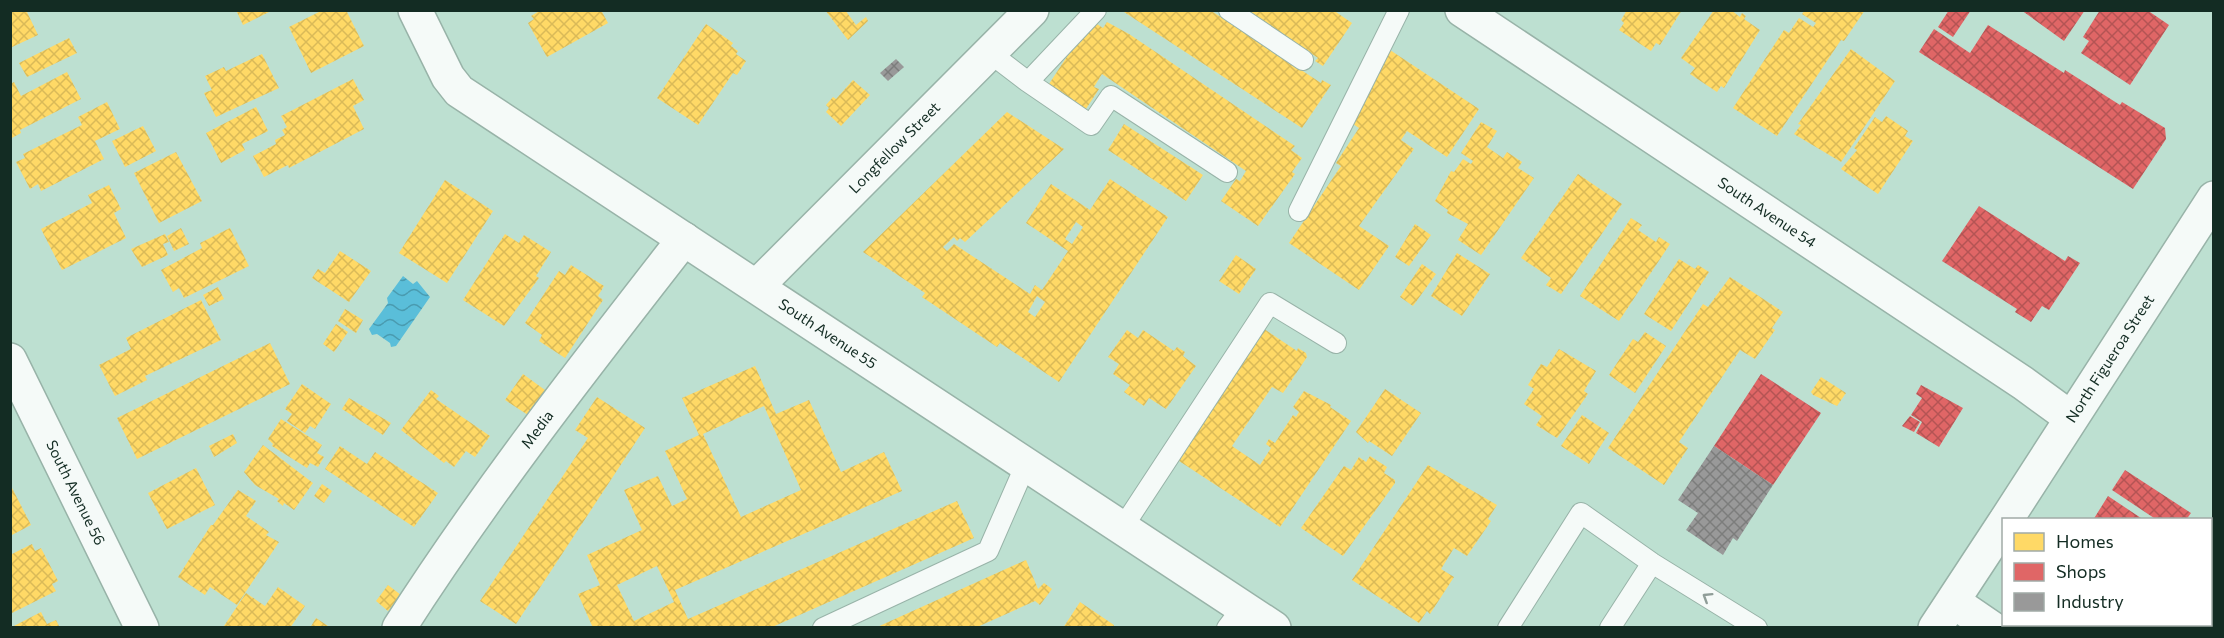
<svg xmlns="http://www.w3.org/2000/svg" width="2224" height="638" viewBox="0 0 2224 638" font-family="Commissioner,sans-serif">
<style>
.water{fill:url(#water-waves)}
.homes{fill:url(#homes-cross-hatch);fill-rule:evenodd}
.shops{fill:url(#shops-cross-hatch)}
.industry{fill:url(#industry-cross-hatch)}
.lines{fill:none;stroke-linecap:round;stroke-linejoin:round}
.lane-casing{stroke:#98b3a8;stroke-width:22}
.street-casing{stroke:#98b3a8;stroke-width:36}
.secondary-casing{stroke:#98b3a8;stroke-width:36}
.lane{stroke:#f5faf8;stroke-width:20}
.street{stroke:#f5faf8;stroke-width:33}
.secondary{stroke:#f5faf8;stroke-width:33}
.oneway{stroke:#8f9d98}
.labels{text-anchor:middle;stroke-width:6;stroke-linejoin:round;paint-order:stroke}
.street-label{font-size:15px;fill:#132c23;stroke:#fff}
</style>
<defs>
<pattern id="water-waves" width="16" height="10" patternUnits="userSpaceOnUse" patternTransform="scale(1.5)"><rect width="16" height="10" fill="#5abed9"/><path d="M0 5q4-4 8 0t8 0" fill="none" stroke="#499bb0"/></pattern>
<pattern id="homes-cross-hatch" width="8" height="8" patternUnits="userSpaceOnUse" patternTransform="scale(1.5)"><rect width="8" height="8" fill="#ffd966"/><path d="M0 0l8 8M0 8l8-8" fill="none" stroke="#daba58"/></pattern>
<pattern id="shops-cross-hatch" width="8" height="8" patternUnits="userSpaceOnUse" patternTransform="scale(1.5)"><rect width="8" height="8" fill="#e06666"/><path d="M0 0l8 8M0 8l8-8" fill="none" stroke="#b45454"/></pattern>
<pattern id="industry-cross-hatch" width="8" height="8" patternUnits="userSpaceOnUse" patternTransform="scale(1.5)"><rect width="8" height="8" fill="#999"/><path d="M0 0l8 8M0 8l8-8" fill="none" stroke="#7c7d7c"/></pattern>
</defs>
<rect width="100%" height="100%" fill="#bde0d1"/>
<!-- water -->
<path class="water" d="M 403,276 L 413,284 L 417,281 L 430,297 L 396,346 L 391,347 L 390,343 L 377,334 L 372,335 L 369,329 L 388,303 L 387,298 Z"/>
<!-- homes -->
<path class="homes" d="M 10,10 L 26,10 L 38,35 L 10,48 Z
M 236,10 L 273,10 L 243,25 Z
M 323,10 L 346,10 L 364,46 L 311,73 L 289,27 Z
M 541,10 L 601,10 L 608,23 L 547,57 L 528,23 L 534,19 L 531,16 Z
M 825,10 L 845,10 L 856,25 L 866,17 L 868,21 L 848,40 Z
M 1125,10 L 1210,10 L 1321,83 L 1322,80 L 1331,85 L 1302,128 L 1124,12 Z
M 1246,10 L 1333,10 L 1352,23 L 1323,66 L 1315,61 L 1318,58 Z
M 1627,10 L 1682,10 L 1660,45 L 1656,43 L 1651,51 L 1619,30 L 1624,23 L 1621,20 Z
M 1714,10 L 1731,10 L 1740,17 L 1742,13 L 1746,16 L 1744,19 L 1760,30 L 1724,88 L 1721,86 L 1717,92 L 1690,74 L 1695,68 L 1681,58 Z
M 1805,10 L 1865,10 L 1844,41 L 1841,40 L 1777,136 L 1733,108 L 1784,30 L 1789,33 L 1799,18 L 1813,27 L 1816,23 L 1802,14 Z
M 1091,20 L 1103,28 L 1107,22 L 1129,34 L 1295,146 L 1291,150 L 1302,158 L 1292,172 L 1295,174 L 1258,226 L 1221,201 L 1236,179 L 1240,181 L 1246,171 L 1102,74 L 1094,87 L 1099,89 L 1084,112 L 1047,87 Z
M 706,24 L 733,43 L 731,46 L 738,51 L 736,54 L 746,61 L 737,75 L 733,73 L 698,125 L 657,98 Z
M 69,38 L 77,53 L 27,77 L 19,63 Z
M 1851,49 L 1895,81 L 1841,162 L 1794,134 L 1801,125 L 1798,124 Z
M 1390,50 L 1479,109 L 1447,157 L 1407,131 L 1401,140 L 1414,149 L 1359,226 L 1389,246 L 1359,290 L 1289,243 L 1341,166 L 1336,163 L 1359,128 L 1347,120 Z
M 262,54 L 279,88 L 216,117 L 204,93 L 212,90 L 205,76 L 224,67 L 226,71 Z
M 67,72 L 81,99 L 20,130 L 21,133 L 10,139 L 10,84 L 14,82 L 21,96 Z
M 353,79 L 364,100 L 353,106 L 364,129 L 289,168 L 288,165 L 264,177 L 253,156 L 276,144 L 275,140 L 285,135 L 282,130 L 287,127 L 281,116 Z
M 853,80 L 870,95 L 841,126 L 826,112 L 829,108 L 826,105 L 833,97 L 836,99 Z
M 107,102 L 120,129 L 95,141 L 104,159 L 41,191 L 38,184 L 30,189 L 16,162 L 25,158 L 23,154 L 82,125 L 78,117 Z
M 256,107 L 268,131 L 242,144 L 245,150 L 221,163 L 206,133 Z
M 1007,112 L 1064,149 L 965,242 L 960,238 L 957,241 L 954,237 L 943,247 L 947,251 L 954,244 L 1030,294 L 1035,285 L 1042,290 L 1068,251 L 1026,223 L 1051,184 L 1090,210 L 1110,179 L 1168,217 L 1059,382 L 1000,343 L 997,347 L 922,297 L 925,293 L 863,252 ZM 1076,222 L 1083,227 L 1072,244 L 1065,239 ZM 1037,296 L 1045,302 L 1035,317 L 1028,312 Z
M 1886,116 L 1908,131 L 1905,136 L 1913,141 L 1878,194 L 1841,169 L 1857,150 L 1854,148 L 1875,117 L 1882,122 Z
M 1481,122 L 1497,131 L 1487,147 L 1503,158 L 1507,152 L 1522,162 L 1518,168 L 1534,178 L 1481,255 L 1458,240 L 1468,224 L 1447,213 L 1448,210 L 1435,201 L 1451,171 L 1454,172 L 1463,159 L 1471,164 L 1473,161 L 1461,153 Z
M 1124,124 L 1203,175 L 1186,201 L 1108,150 Z
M 143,126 L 156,151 L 125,167 L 112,141 Z
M 176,152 L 202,201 L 159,223 L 134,173 Z
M 1578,174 L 1622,204 L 1561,294 L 1546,285 L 1551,278 L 1521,258 Z
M 445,180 L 493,211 L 447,283 L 399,253 Z
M 109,185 L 121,209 L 114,213 L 126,238 L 62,270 L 41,229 L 92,203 L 88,195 Z
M 1631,218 L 1642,225 L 1638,230 L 1656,242 L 1659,237 L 1670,244 L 1619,321 L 1580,296 Z
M 1415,224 L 1431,235 L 1409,266 L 1395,257 Z
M 181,228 L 189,244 L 174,251 L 167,236 Z
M 230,228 L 249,266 L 184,298 L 179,288 L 173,292 L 161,270 L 202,248 L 200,243 Z
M 165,234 L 169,242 L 163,244 L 168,255 L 142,267 L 131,249 Z
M 505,234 L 519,243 L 524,235 L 551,252 L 536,276 L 539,278 L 504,326 L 463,300 Z
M 340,251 L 371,271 L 349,302 L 312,278 L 318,269 L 325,273 Z
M 1457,253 L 1490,274 L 1462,316 L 1431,296 Z
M 1236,255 L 1256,269 L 1239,294 L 1219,281 Z
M 1679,259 L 1695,269 L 1698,265 L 1709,272 L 1671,331 L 1644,314 Z
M 1422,264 L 1436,274 L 1413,306 L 1400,297 Z
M 571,265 L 604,286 L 598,296 L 603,300 L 565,358 L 539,341 L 542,335 L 525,323 L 559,271 L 565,275 Z
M 1730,277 L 1783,312 L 1772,328 L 1775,330 L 1755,359 L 1740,350 L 1679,442 L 1688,448 L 1664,485 L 1608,448 L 1703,304 L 1708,307 Z
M 218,287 L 224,299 L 209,306 L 203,295 Z
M 201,300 L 221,340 L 145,376 L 147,380 L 115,396 L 99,365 L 131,349 L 126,338 Z
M 345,309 L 363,320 L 356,333 L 338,321 Z
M 336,324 L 348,332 L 334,352 L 323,344 Z
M 1261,327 L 1297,351 L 1298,348 L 1306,353 L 1307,357 L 1283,393 L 1272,387 L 1232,446 L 1260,465 L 1271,448 L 1266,444 L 1269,439 L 1275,443 L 1293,415 L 1296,417 L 1299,412 L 1293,407 L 1304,391 L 1331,405 L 1330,407 L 1351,421 L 1280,527 L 1176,459 Z
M 1127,330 L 1138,338 L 1143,330 L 1174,351 L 1177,347 L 1185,352 L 1183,356 L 1196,366 L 1166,409 L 1149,398 L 1144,406 L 1124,392 L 1130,385 L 1113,374 L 1119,364 L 1108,357 Z
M 1645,332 L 1666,346 L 1635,393 L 1609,375 L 1633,339 L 1638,342 Z
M 270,343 L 290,384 L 137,459 L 117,418 Z
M 1559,349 L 1596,371 L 1584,391 L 1588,394 L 1557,438 L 1536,425 L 1542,416 L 1524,404 L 1534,389 L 1528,385 L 1541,364 L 1547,367 Z
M 755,366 L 776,414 L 809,400 L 841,472 L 884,452 L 902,491 L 675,590 L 688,619 L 957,501 L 974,538 L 770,628 L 593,628 L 578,594 L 600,585 L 587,555 L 642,530 L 624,490 L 658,476 L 672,506 L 687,499 L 665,451 L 699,435 L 682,398 ZM 764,406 L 801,490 L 741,517 L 703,434 ZM 657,566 L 674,602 L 634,621 L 617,585 Z
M 523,374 L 545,390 L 528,415 L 505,400 Z
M 1821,377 L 1846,393 L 1837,406 L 1813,395 L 1811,392 Z
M 302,384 L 331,404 L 315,429 L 310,426 L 305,433 L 287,421 L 292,414 L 285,409 Z
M 1385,389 L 1421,413 L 1392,456 L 1369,441 L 1368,443 L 1356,432 Z
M 431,390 L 439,396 L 436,399 L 490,436 L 475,457 L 466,451 L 454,467 L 446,461 L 444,463 L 401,430 Z
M 597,397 L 645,428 L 516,624 L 480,601 L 588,438 L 575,430 Z
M 349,398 L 391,423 L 383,435 L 342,409 Z
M 1582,415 L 1609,433 L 1589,464 L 1561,446 Z
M 281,419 L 322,445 L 317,453 L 324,457 L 318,467 L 310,463 L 307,468 L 272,446 L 273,444 L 268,439 Z
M 233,434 L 237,443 L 214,457 L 209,446 Z
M 263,445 L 313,483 L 294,510 L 284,503 L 283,506 L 277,501 L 279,499 L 255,485 L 244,472 Z
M 340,446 L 367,464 L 375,452 L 438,493 L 414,527 L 325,469 Z
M 1370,456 L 1387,467 L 1384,473 L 1395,480 L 1395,483 L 1343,556 L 1301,528 L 1344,466 L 1351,470 L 1359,457 L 1366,462 Z
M 1428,465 L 1497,505 L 1488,519 L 1491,521 L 1467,556 L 1454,548 L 1441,569 L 1454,577 L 1430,614 L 1427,611 L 1419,623 L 1352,580 Z
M 196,468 L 215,505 L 167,529 L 148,493 Z
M 10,484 L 31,525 L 10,536 Z
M 322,484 L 332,491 L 324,503 L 314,496 Z
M 238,490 L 256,501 L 246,516 L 269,532 L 266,535 L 279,542 L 237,605 L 210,587 L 205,595 L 178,577 L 211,525 L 213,525 Z
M 32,544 L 35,551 L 41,548 L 58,581 L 52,584 L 56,591 L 10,614 L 10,555 Z
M 1026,560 L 1038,589 L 1044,583 L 1052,589 L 1040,605 L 1035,601 L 975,628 L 875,628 Z
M 388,585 L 401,595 L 388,611 L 376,601 Z
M 278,587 L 305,606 L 290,628 L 224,626 L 246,593 L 265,606 Z
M 1080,602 L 1114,625 L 1113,628 L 1063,628 Z
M 41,612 L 47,624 L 56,620 L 60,628 L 10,628 Z
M 316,618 L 331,628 L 310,628 Z"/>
<!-- shops -->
<path class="shops" d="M 1949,10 L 1971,10 L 1953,37 L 1938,27 Z
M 2021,10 L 2085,10 L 2064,41 Z
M 2100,10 L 2147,10 L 2169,25 L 2130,85 L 2081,53 L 2089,41 L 2083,37 Z
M 1988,25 L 2064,73 L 2065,70 L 2120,105 L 2122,102 L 2165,128 L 2166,139 L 2133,189 L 1919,52 L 1934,29 L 1970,53 Z
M 1979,206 L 2065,261 L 2068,256 L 2080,263 L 2049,310 L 2042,306 L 2031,322 L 2015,312 L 2017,309 L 1942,261 Z
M 1761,374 L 1821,413 L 1773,485 L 1714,446 Z
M 1921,385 L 1963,408 L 1939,447 L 1916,433 L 1922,422 L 1911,415 L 1922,398 L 1916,394 Z
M 1910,416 L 1920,422 L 1914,432 L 1902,426 Z
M 2125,470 L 2191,513 L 2186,520 L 2157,520 L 2112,490 Z
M 2108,496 L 2144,520 L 2093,520 Z
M 2068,624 L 2136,624 L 2134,628 L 2073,628 Z"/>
<!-- industry -->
<path class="industry" d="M 896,59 L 904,67 L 888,81 L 880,73 Z
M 1714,446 L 1773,485 L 1737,541 L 1733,538 L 1723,555 L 1686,530 L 1698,513 L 1678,500 Z"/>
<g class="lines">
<!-- lane casing -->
<g class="lane-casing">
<path id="lane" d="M 1229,10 L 1303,60
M 990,53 L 1028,82 L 1096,10
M 1028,82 L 1091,125 L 1111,96 L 1227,172
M 1299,211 L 1399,10
M 1123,527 L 1270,303 L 1336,343
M 823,628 L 988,551 L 1026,464
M 1227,628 L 1243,607
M 1508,628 L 1581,513 L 1652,563 L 1757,628
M 1610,628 L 1652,563"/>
</g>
<!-- street casing -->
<g class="street-casing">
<g id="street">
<path id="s1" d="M 415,10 L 448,77 L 459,91 L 1274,628"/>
<path id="s2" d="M 1462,10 L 2023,383 L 2071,418"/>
<path id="s3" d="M 757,286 L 1032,10"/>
<path id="s4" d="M 10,360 L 142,628"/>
<path id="s5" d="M 399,628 C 486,492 585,366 684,239"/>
</g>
</g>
<!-- secondary casing -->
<g class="secondary-casing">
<g id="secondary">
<path id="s6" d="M 2006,520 L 2214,198"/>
<path d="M 1954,602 L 1992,628"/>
<path d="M 1935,628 L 2004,523"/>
</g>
</g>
<!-- lane -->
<use href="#lane" class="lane"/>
<!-- street -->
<use href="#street" class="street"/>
<!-- secondary -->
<use href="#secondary" class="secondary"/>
</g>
<!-- one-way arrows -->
<defs><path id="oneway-chevron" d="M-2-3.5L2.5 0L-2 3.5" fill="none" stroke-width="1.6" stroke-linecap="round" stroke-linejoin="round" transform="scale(1.5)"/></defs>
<use class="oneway" href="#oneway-chevron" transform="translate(1707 597) rotate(-148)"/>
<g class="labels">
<!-- street labels -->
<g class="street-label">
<text dy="5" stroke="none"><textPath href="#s3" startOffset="195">Longfellow Street</textPath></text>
<text dy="5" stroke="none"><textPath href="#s2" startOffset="366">South Avenue 54</textPath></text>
<text dy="5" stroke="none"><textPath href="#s1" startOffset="534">South Avenue 55</textPath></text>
<text dy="5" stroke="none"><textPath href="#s6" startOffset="192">North Figueroa Street</textPath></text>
<text dy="5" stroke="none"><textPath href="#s5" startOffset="242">Media</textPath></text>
<text dy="5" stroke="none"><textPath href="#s4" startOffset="148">South Avenue 56</textPath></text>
</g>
</g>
<!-- border -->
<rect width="2224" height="638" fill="none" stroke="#132c23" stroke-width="24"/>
<!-- legend -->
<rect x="2002" y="518" width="210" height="108" fill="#ffffff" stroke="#a1aba7" stroke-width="1.5"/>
<rect x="2014" y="533" width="30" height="18" fill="#ffd966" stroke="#a1aba7" stroke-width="1.5"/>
<text x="2056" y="548" font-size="18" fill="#132c23">Homes</text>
<rect x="2014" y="563" width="30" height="18" fill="#e06666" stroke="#a1aba7" stroke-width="1.5"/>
<text x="2056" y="578" font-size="18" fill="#132c23">Shops</text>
<rect x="2014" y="593" width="30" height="18" fill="#999999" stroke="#a1aba7" stroke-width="1.5"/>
<text x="2056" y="608" font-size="18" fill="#132c23">Industry</text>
</svg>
